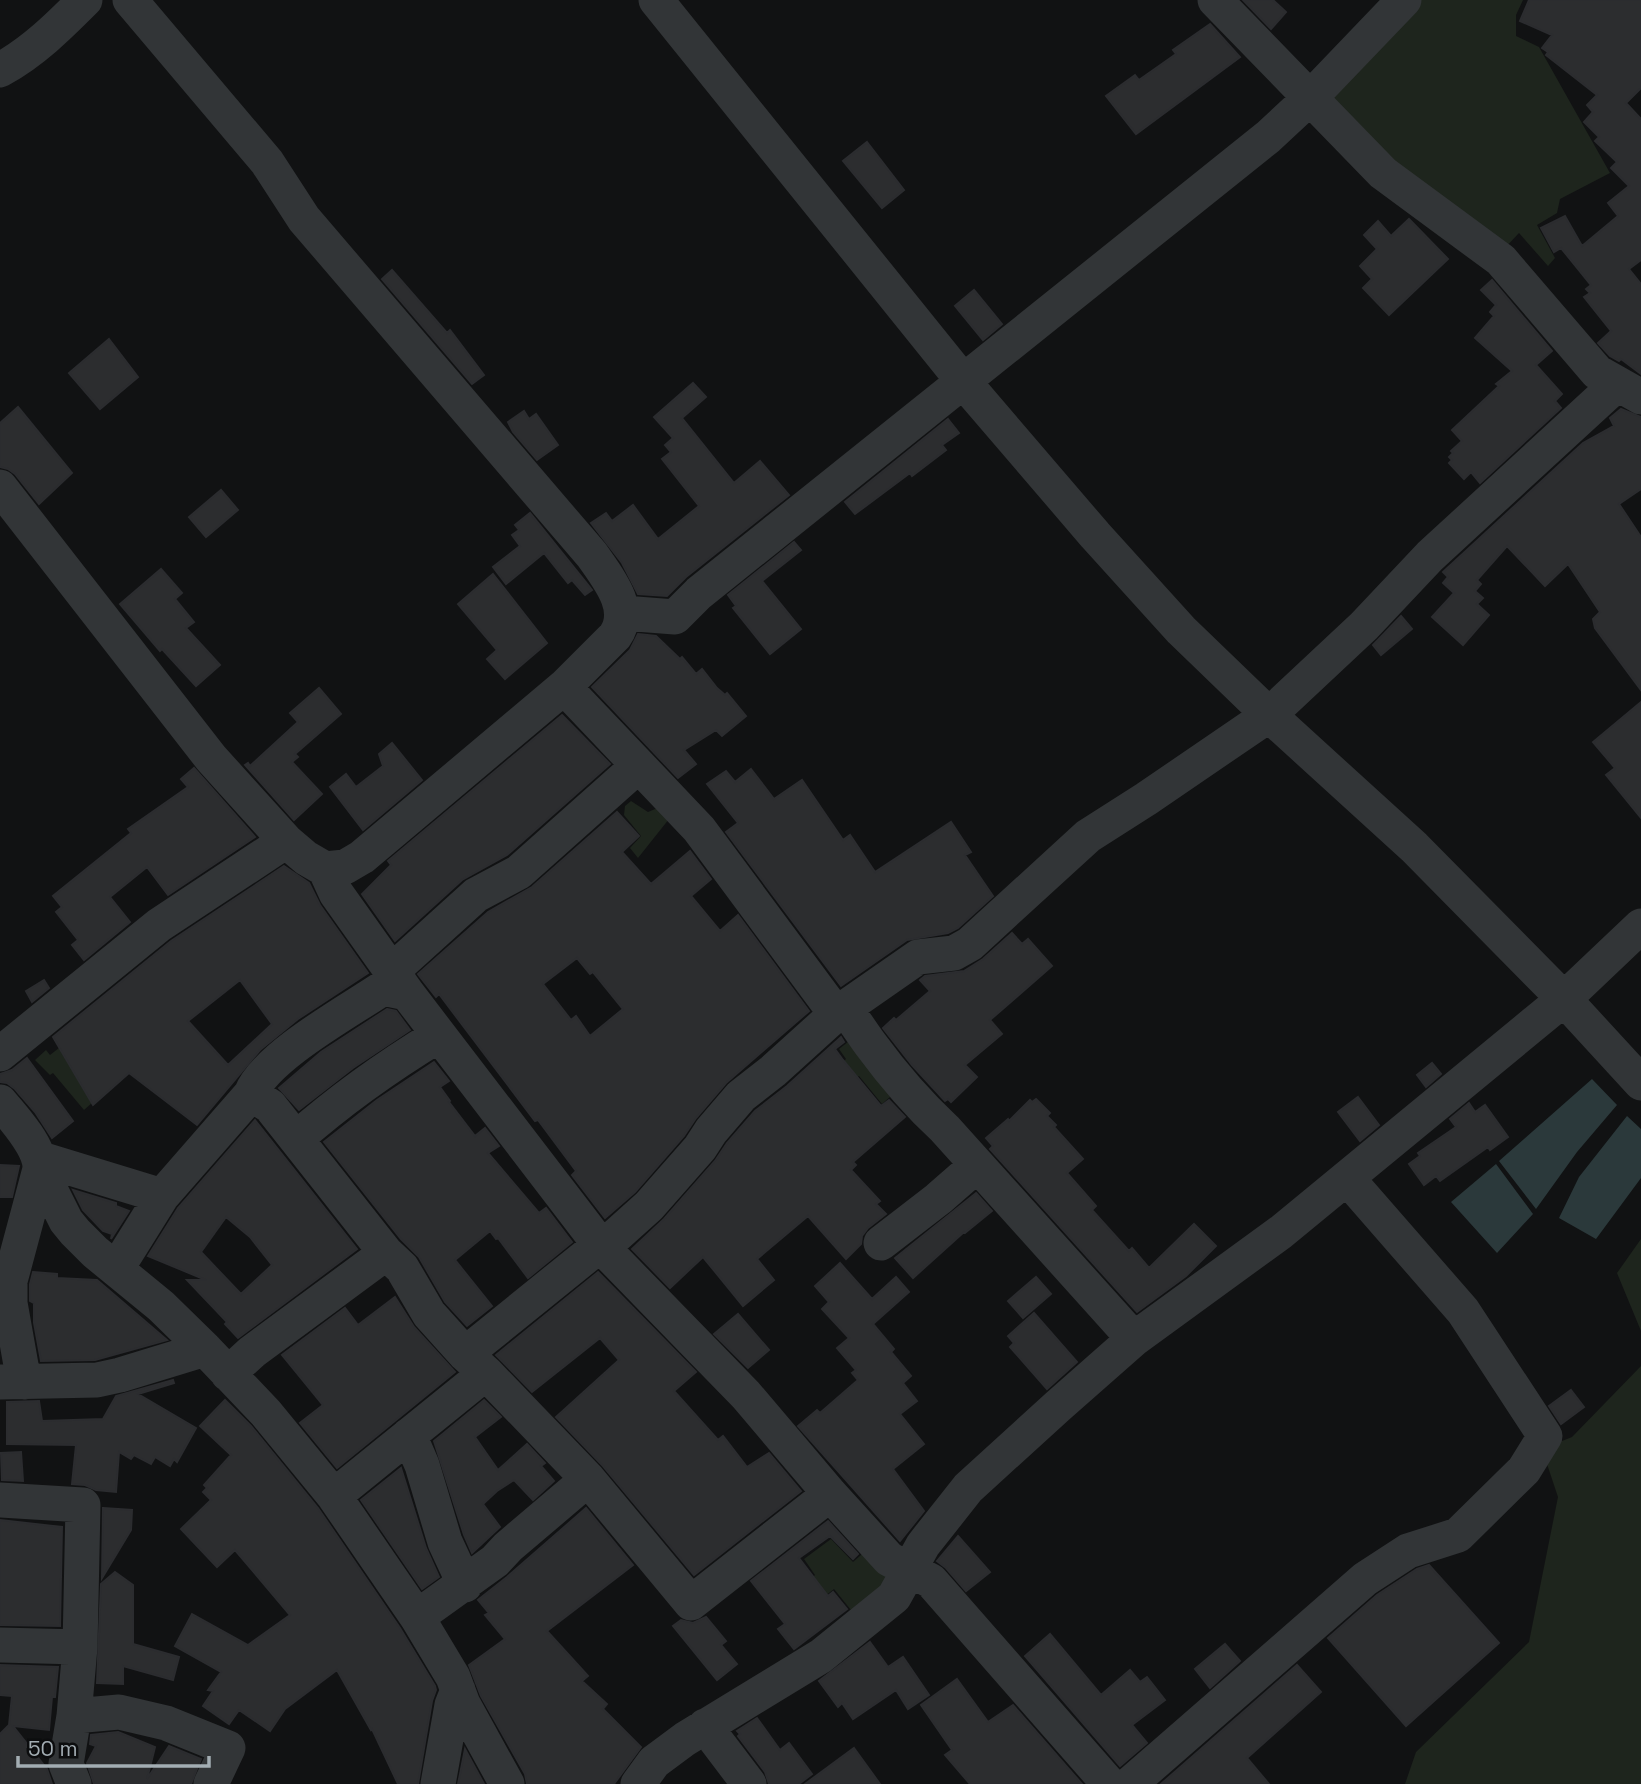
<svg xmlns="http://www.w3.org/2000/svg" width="1641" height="1784" viewBox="0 0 1641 1784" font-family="'Space Grotesk',sans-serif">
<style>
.green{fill:#1e251d}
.water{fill:#2b393b}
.building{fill:#2c2d2f;stroke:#2b2c2f;stroke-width:2;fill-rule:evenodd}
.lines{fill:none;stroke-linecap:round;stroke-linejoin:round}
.minor{stroke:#323537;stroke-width:35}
</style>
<rect width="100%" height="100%" fill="#111213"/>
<!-- green -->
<path class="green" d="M 1414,0 L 1523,0 L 1516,15 L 1516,36 L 1539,47 L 1610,173 L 1560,199 L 1557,213 L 1537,225 L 1555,258 L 1548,266 L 1519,233 L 1504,249 L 1403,174 L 1325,97 Z
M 631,801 L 648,812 L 660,807 L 673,814 L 638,858 L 630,848 L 641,836 L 624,815 L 625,806 Z
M 858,1034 L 898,1090 L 882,1104 L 859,1076 L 856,1078 L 843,1062 L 846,1059 L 839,1049 Z
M 64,1044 L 102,1094 L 84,1110 L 53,1073 L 50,1075 L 35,1060 L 46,1050 L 50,1055 Z
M 1641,1239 L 1641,1331 L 1617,1273 Z
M 1641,1366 L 1641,1784 L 1405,1784 L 1416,1752 L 1529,1642 L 1558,1497 L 1542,1449 L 1572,1437 Z
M 831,1539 L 853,1562 L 869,1548 L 886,1568 L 887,1589 L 855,1615 L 834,1589 L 824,1597 L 810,1580 L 815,1575 L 804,1559 Z"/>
<!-- water -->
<path class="water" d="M 1592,1079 L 1617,1105 L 1577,1152 L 1536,1209 L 1499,1161 Z
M 1627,1116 L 1641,1129 L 1641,1178 L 1596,1239 L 1559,1218 L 1579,1177 Z
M 1496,1164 L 1533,1214 L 1497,1253 L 1451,1202 Z"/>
<!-- building -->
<path class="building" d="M 1243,0 L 1273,0 L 1286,12 L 1271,29 Z
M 1529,0 L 1641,0 L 1641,88 L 1626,103 L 1641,119 L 1641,260 L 1629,269 L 1641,284 L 1641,374 L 1621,359 L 1619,361 L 1610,356 L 1598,343 L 1611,331 L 1584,297 L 1590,293 L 1586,289 L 1591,285 L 1561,248 L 1554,252 L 1541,228 L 1565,216 L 1582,246 L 1618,216 L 1608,203 L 1629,186 L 1611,168 L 1617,162 L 1595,141 L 1599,137 L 1584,122 L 1593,112 L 1587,105 L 1597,95 L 1546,55 L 1548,52 L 1542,48 L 1552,35 L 1520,21 Z
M 1210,24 L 1240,57 L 1136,134 L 1106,96 L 1135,75 L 1139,80 L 1176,54 L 1173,50 Z
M 867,142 L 904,190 L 882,208 L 843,161 Z
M 1409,219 L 1448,259 L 1389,315 L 1363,288 L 1372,279 L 1360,266 L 1377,249 L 1364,235 L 1378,221 L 1391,236 Z
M 392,270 L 447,333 L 450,330 L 484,375 L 472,384 L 382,279 Z
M 1492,280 L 1552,351 L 1536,365 L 1562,394 L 1555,401 L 1561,408 L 1480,483 L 1471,472 L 1464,479 L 1449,463 L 1452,460 L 1449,457 L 1453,453 L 1451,451 L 1462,441 L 1452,430 L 1499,386 L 1496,384 L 1512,371 L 1475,338 L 1494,316 L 1490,312 L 1496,305 L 1481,290 Z
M 974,290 L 1002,324 L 983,340 L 955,306 Z
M 109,339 L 138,377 L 100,409 L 69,373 Z
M 693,383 L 706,397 L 682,418 L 734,483 L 760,461 L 789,495 L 686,577 L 667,596 L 638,594 L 622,563 L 591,523 L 606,513 L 612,521 L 633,505 L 658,539 L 699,506 L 662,459 L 671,452 L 665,445 L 673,438 L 654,417 Z
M 18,407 L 72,473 L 39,504 L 15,474 L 8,469 L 0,467 L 0,423 Z
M 1621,409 L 1641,417 L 1641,489 L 1619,504 L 1641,537 L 1641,690 L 1595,628 L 1593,619 L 1600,612 L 1568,564 L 1545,586 L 1507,546 L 1477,580 L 1481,584 L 1475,591 L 1483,598 L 1477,604 L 1489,615 L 1463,645 L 1432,617 L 1454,593 L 1443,583 L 1448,577 L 1443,572 L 1583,443 L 1614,426 L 1610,418 Z
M 524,411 L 529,419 L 536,414 L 558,445 L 537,460 L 513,432 L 508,422 Z
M 948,419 L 959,433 L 942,445 L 946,450 L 912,476 L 910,473 L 855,514 L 845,502 Z
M 221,490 L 238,510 L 206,537 L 189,517 Z
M 530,513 L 588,585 L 592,590 L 585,595 L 572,580 L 568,583 L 544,553 L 506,584 L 493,567 L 520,546 L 512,535 L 519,530 L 515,525 Z
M 794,542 L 801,550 L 762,581 L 801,629 L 770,654 L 733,608 L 736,606 L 728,595 Z
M 161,569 L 182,593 L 175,599 L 194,622 L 186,628 L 220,665 L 196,686 L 162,649 L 160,651 L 120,604 Z
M 493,574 L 547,643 L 505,679 L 487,659 L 497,650 L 458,604 Z
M 1401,616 L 1412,629 L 1381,655 L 1373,645 Z
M 638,634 L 656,636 L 680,659 L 682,657 L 696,674 L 702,669 L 717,688 L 725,695 L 727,693 L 746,716 L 722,736 L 716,730 L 684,750 L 696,764 L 678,778 L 592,687 L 630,650 Z
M 319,688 L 341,714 L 295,754 L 298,757 L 292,762 L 322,794 L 294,820 L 245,765 L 248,763 L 250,766 L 298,722 L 290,713 Z
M 1641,702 L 1641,818 L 1606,775 L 1615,768 L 1593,742 Z
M 562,715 L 610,764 L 507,855 L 462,880 L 395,941 L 362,894 L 391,865 L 388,861 Z
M 392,743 L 422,780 L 363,830 L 330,787 L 346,774 L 356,787 L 383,766 L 379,754 Z
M 194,768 L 255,837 L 168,895 L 147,867 L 110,897 L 130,922 L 84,960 L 72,945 L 78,940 L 56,912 L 62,907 L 53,896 L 131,833 L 128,829 L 188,787 L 181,779 Z
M 751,769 L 774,799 L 802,780 L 843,840 L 850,835 L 875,872 L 951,822 L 971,852 L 965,855 L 993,896 L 958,928 L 948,933 L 907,940 L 841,986 L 726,832 L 738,823 L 707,784 L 726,771 L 735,782 Z
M 617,812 L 639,836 L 622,852 L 651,884 L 690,851 L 711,879 L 691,896 L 720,931 L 738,915 L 809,1011 L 726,1083 L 696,1118 L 684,1136 L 635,1192 L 605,1218 L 572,1175 L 576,1171 L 538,1120 L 535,1121 L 439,994 L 436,997 L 418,974 L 488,912 L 532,887 ZM 577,958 L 590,974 L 593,972 L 623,1009 L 590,1036 L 576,1016 L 571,1020 L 543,984 Z
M 284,866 L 309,883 L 320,905 L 368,973 L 298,1019 L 260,1050 L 197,1125 L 129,1073 L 93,1105 L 53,1037 L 171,941 ZM 240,980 L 272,1024 L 228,1065 L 188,1021 Z
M 1012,933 L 1022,944 L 1028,939 L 1052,966 L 990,1020 L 1002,1034 L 965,1065 L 977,1077 L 951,1102 L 948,1099 L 945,1101 L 912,1065 L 883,1028 L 894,1018 L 896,1020 L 930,991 L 920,980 L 925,976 L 964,971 L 983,959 Z
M 44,980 L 49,988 L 32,1002 L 26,991 Z
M 387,1009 L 396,1011 L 410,1030 L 353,1068 L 299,1110 L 279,1088 L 321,1052 Z
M 841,1037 L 844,1042 L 835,1049 L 843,1060 L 881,1106 L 889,1100 L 905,1117 L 853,1162 L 856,1165 L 851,1170 L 880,1201 L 876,1204 L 886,1214 L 868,1228 L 862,1236 L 861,1244 L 846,1259 L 808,1216 L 757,1259 L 774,1280 L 743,1306 L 703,1257 L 670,1288 L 632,1249 L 664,1219 L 715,1161 L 727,1143 L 755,1111 L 787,1086 Z
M 27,1058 L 73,1121 L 52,1138 L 35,1112 L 15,1089 L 7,1083 L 0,1082 L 0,1074 L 12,1070 Z
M 434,1062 L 449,1081 L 440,1087 L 450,1101 L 449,1102 L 475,1136 L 485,1128 L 499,1146 L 488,1153 L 539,1213 L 546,1208 L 572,1242 L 528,1278 L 498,1238 L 496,1239 L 490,1231 L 455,1260 L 492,1306 L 467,1326 L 445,1302 L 419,1257 L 401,1239 L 324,1142 L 377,1100 Z
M 1432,1063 L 1441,1074 L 1426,1087 L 1417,1075 Z
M 1358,1097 L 1379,1125 L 1360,1141 L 1338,1112 Z
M 1036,1099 L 1050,1113 L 1047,1116 L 1056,1125 L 1054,1127 L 1083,1159 L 1067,1173 L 1096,1206 L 1092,1210 L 1129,1251 L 1132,1248 L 1149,1268 L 1194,1224 L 1216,1246 L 1186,1276 L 1137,1312 L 990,1149 L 993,1146 L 986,1138 L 1008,1119 L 1009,1121 L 1030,1100 L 1032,1102 Z
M 1469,1103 L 1475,1112 L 1485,1105 L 1508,1137 L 1490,1150 L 1488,1147 L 1440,1181 L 1436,1176 L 1424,1185 L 1409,1164 L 1420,1156 L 1418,1153 L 1456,1127 L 1450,1119 Z
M 255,1120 L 357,1249 L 238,1338 L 225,1324 L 227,1322 L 187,1280 L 206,1280 L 148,1256 L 178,1208 ZM 226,1217 L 250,1237 L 272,1265 L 241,1294 L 201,1252 Z
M 0,1165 L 19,1166 L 12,1197 L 0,1197 Z
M 73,1190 L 116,1203 L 116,1206 L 129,1211 L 111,1239 L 112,1234 L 103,1231 L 83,1210 Z
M 976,1193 L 992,1211 L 965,1233 L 964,1232 L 913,1278 L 895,1258 Z
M 840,1263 L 872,1299 L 896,1277 L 909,1292 L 873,1324 L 894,1349 L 891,1352 L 911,1376 L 903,1383 L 917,1401 L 900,1414 L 924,1444 L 893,1469 L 924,1511 L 900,1541 L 798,1426 L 817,1410 L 820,1413 L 858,1380 L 852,1373 L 856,1370 L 837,1348 L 849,1338 L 822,1309 L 829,1302 L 815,1286 Z
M 33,1272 L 57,1274 L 57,1278 L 97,1280 L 167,1340 L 95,1360 L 41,1361 L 34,1323 L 34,1303 L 30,1301 L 30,1284 Z
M 598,1272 L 696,1372 L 674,1391 L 718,1440 L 723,1436 L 747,1467 L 769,1453 L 801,1491 L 694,1575 L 603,1466 L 556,1417 L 619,1360 L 600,1338 L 532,1392 L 496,1355 Z
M 1036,1277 L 1051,1294 L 1023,1318 L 1008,1301 Z
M 395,1297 L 414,1327 L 455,1372 L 337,1468 L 300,1423 L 323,1405 L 282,1355 L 345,1308 L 358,1325 Z
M 1034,1313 L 1077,1362 L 1047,1389 L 1010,1347 L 1014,1343 L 1008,1336 Z
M 738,1314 L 769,1350 L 748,1368 L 714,1334 Z
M 173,1380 L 174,1383 L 138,1394 L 196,1428 L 177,1462 L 174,1459 L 170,1466 L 155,1457 L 151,1464 L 134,1455 L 131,1459 L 119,1452 L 116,1492 L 96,1490 L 85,1485 L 72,1484 L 76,1445 L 7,1444 L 7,1402 L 39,1401 L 42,1421 L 103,1419 L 116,1396 Z
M 1571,1390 L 1584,1407 L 1561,1424 L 1549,1406 Z
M 225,1400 L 251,1426 L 318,1508 L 400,1628 L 435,1686 L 436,1690 L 432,1701 L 418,1784 L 398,1784 L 372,1729 L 371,1730 L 337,1670 L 285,1709 L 270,1731 L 239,1710 L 229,1724 L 203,1706 L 213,1691 L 208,1690 L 221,1672 L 175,1646 L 192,1614 L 248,1645 L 290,1615 L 235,1550 L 217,1567 L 181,1529 L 211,1500 L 203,1492 L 207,1488 L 204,1485 L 231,1455 L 200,1426 Z
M 484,1400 L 501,1417 L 475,1437 L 498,1470 L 527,1444 L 545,1463 L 541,1466 L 554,1481 L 533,1500 L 514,1480 L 497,1491 L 483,1504 L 500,1527 L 472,1553 L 464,1535 L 434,1441 Z
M 21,1452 L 23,1481 L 2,1480 L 1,1453 Z
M 401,1468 L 426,1548 L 439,1577 L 422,1589 L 361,1500 Z
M 103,1508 L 132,1510 L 131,1530 L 102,1578 Z
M 586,1508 L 633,1565 L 547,1631 L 588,1676 L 582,1681 L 607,1704 L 603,1709 L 641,1747 L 614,1784 L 527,1784 L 525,1774 L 481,1696 L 469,1665 L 505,1639 L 485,1615 L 489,1613 L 478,1600 L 507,1577 Z
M 0,1520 L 62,1527 L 60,1626 L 0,1625 Z
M 828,1521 L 858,1554 L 853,1559 L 830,1536 L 799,1558 L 828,1596 L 833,1592 L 847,1609 L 794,1649 L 778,1629 L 785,1624 L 751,1581 Z
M 958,1536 L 990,1572 L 966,1591 L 946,1568 L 937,1561 Z
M 1429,1565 L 1499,1643 L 1406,1726 L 1328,1638 L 1377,1595 L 1417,1569 Z
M 115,1572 L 133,1585 L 133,1644 L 179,1657 L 173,1680 L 123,1666 L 123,1684 L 97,1683 L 101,1584 Z
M 706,1617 L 726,1641 L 721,1645 L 737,1664 L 717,1680 L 673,1626 L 681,1620 L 693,1623 Z
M 1050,1634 L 1101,1695 L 1130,1670 L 1140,1682 L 1147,1677 L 1165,1700 L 1132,1725 L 1147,1743 L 1120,1766 L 1025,1656 Z
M 870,1642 L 888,1667 L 903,1657 L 929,1695 L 908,1709 L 896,1690 L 853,1719 L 842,1703 L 838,1707 L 819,1681 Z
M 1225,1644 L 1240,1661 L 1210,1688 L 1195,1669 Z
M 0,1665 L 58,1667 L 55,1697 L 52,1697 L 49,1730 L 13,1726 L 47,1769 L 52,1784 L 0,1784 L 0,1734 L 9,1725 L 12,1696 L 0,1695 Z
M 1297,1665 L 1321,1692 L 1247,1758 L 1269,1784 L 1161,1784 Z
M 957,1679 L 988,1722 L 1013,1705 L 1082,1784 L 970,1784 L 945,1755 L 952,1750 L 921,1705 Z
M 757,1718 L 780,1750 L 789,1743 L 812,1774 L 799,1784 L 769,1784 L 765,1772 L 738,1736 L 740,1734 L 737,1731 Z
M 118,1732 L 155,1747 L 147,1779 L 169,1746 L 201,1759 L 191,1784 L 94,1784 L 87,1763 L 96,1746 L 90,1744 L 91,1735 Z
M 854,1748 L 880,1784 L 805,1784 Z
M 465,1749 L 484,1784 L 458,1784 Z"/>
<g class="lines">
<!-- minor -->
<path class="minor" d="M 656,0 L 963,381 L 1095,535 L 1181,630 L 1269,715 L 1414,847 L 1564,999 L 1641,1083
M 1215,0 L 1383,173 L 1501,260 L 1597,372 L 1641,397
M 0,70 C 33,52 59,26 85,0
M 0,487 L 211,758 L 286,841 L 306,858 L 325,869 L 345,867 L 362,857 L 564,687 L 615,636 C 634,609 608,578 592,555 L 304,219 L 267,162 L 130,0
M 623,613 L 675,617 L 699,593 L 1268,137 L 1311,97 L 1404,0
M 564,687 L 699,829 L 836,1014
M 325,869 L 336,893 L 407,993 L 600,1245 L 746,1395 L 830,1494 L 889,1559 L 931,1581 L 1109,1784
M 392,971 L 476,895 L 519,872 L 638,766
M 845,1009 C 855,1021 862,1033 871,1045 C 893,1075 918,1104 945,1129 L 1134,1339
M 0,1054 L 159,925 L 286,841
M 251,1094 L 270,1106 L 386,1253 L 402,1268 L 429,1314 L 465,1354 L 486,1373 L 588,1479 L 691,1603 L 830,1494
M 0,1102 C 13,1117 41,1148 40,1169 L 66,1221 L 75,1232 L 95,1252 L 161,1306 L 205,1349 L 266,1413 L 334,1496 L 417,1617 L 453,1677 L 463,1704 L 507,1784
M 296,1139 C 340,1100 388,1066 439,1035
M 41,1159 L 162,1196
M 881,1243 L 938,1199 L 977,1165
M 117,1268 L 162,1196 L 251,1094 C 265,1057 349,1011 383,988 L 407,993
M 465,1354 L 600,1245 L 610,1241 L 649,1206 L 700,1148 L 711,1131 L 741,1096 L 773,1071 L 836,1014 L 918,957 L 954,953 L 970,944 L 1088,836 L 1146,799 L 1269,715 L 1364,626 L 1430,556 L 1617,384
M 228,1374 L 252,1352 L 386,1253
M 0,1382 L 97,1380 L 120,1375 L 205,1349
M 24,1382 L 10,1303 L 10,1281 L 40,1169
M 409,1435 L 422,1465 L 445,1542 L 465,1585
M 334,1496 L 486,1373
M 0,1500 L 83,1505 L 80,1647
M 417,1617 L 495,1561 L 508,1547 L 588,1479
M 0,1645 L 80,1647 L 74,1716 L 66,1764 L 74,1784
M 74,1716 L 119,1712 L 166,1723 L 228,1748 L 211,1784
M 705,1726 L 749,1784
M 438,1784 L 452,1705 L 458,1690
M 638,1784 L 654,1762 L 685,1739 L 821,1656 L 894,1597 L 923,1545 L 968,1488 L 1058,1406 L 1134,1339 L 1281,1232 L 1564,999 L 1641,926
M 1130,1784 L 1365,1579 L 1408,1551 L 1458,1535 L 1524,1470 L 1545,1436 L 1463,1311 L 1347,1178"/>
</g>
<!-- scale -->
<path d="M18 1756v10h191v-10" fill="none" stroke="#a3adb3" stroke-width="3.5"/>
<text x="28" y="1756" font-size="21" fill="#a3adb3" stroke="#0c0d0e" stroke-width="5" paint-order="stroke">50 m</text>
</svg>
